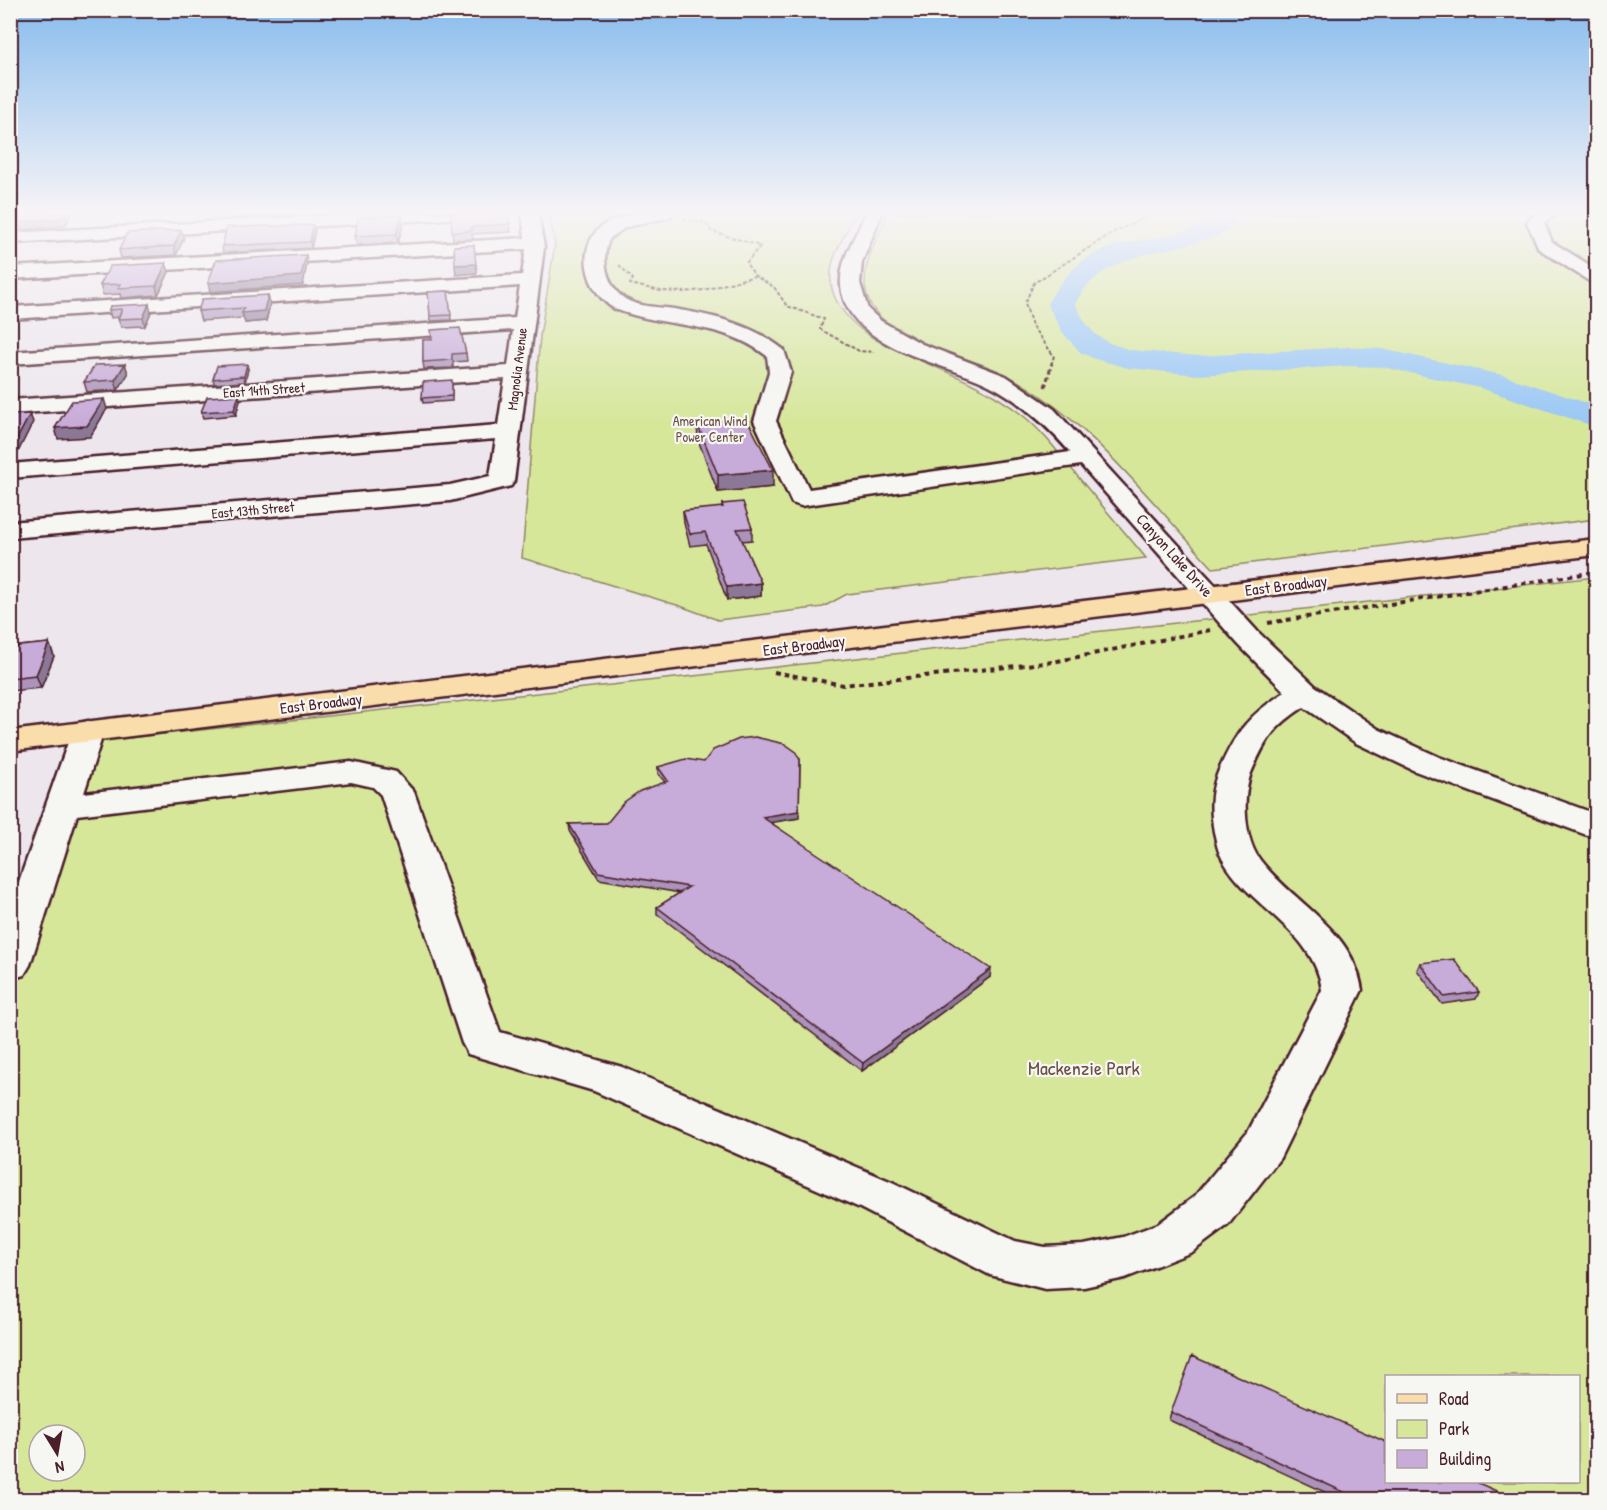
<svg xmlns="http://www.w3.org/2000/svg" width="1607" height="1510" viewBox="0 0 1607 1510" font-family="'Patrick Hand',sans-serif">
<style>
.green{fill:#d6e79a;stroke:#908362;stroke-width:1.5;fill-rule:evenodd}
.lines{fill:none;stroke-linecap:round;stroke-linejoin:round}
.river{fill:#99c7f4;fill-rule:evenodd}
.minor-casing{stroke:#4a1f2b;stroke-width:5}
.major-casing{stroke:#4a1f2b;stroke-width:5}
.path-far2{stroke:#4a1f2b;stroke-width:2;stroke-dasharray:4 2;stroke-linecap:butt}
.path-far1{stroke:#4a1f2b;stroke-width:3;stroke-dasharray:4.5 3;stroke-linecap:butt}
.path{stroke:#4a1f2b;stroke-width:4;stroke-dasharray:5 4.5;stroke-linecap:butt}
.minor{fill:#f6f6f2;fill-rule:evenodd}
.major{fill:#f9deab;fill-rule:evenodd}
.wall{fill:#ab93ba;stroke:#4a1f2b;stroke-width:1.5}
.shaded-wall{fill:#8b7897;stroke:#4a1f2b;stroke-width:1.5}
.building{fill:#c7abd8;stroke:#4a1f2b;stroke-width:1.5}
.labels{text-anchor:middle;stroke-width:4.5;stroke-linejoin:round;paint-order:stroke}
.far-street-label{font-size:14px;fill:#4a1f2b;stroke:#f6f6f2}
.far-park-label{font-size:14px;fill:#6d5147;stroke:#f6f6f2}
.street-label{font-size:16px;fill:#4a1f2b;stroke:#f6f6f2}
.near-park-label{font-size:20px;fill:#6d5147;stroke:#f6f6f2}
</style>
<rect width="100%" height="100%" fill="#ede7ed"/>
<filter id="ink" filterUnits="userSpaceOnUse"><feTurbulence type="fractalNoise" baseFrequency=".0167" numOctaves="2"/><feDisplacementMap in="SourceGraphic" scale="12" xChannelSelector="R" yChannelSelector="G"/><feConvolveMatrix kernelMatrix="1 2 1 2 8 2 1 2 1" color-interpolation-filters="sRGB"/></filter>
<g filter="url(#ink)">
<!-- green -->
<path class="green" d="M 549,213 L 856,213 C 843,240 819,269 837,302 C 857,338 897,350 933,366 C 964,379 994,393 1021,414 C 1043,431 1061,456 1079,478 C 1101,505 1124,531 1146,558 L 847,594 L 823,607 L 718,620 L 680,606 L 522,558 L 540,336 L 555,244 Z
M 888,213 L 1596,213 L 1596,519 L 1213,568 C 1150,501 1087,417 1005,374 C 969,356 889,341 870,303 C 855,273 877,240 888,213 Z
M 1596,577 L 1596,1499 L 11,1500 L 11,999 L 91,742 ZM 1386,1376 L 1578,1376 L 1578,1482 L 1386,1482 ZM 39,1435 L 75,1435 L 75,1471 L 39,1471 Z"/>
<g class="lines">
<!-- river -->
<path class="river" d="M 1214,213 L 1238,213 L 1229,228 L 1219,235 C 1169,255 1103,249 1075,304 L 1085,322 L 1095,334 L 1109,343 L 1130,350 L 1198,356 L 1348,347 L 1382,349 L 1502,375 L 1596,406 L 1596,427 L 1480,388 L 1382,367 L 1348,366 L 1198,375 L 1128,368 L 1095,359 L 1080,352 L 1063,333 L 1047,304 C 1060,281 1077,261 1102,250 C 1130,238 1199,239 1214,213 Z"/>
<!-- minor casing -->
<g class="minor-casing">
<path id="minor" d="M 373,213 L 471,213 L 463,218 L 10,243 L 10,233 Z
M 522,213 L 538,213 L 544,247 L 514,481 L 511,486 L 450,501 L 10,538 L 10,522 L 450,485 L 490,476 L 496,439 L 10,478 L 10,464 L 498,425 L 505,379 L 10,414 L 10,400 L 508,366 L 513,330 L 10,364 L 10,352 L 515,318 L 520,286 L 10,319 L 10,307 L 522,275 L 526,249 L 10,279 L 10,267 L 525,238 Z
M 639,213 L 672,213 L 670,217 L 626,227 L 610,238 C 600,257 606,287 625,299 C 639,307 658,307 674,309 C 714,316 752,324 784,350 L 791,372 L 776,421 L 809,489 L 1070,452 C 1047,426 1021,401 989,385 C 944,362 847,348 841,286 C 839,260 856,236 866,213 L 882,213 L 862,262 L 860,283 L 868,309 L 881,321 L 922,344 L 1006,376 L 1054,409 L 1258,632 L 1315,686 L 1378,729 L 1439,757 L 1596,814 L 1596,837 L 1584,834 L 1415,771 L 1356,743 L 1304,707 C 1273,727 1265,740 1251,773 C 1242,797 1244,839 1260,860 C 1295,905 1353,929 1362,990 L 1280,1158 L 1228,1225 L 1192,1252 L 1125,1278 L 1084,1287 L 1045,1289 L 990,1275 L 860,1208 L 594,1091 L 468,1054 L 462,1043 L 381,795 L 373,787 L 351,782 L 77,815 L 30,965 L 24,975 L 10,979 L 10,907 L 72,731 L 77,724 L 88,721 L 99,724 L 104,731 L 84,793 L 351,762 L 396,772 L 414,792 L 500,1032 L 622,1067 L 892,1182 L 1015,1241 L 1045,1247 L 1084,1245 L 1123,1237 L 1158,1224 L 1194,1197 L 1248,1132 L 1322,990 C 1315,929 1244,906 1220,854 C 1217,848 1216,839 1214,832 C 1210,809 1210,791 1219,770 C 1236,731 1249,715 1285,692 L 1238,644 L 1081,465 L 801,506 L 792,503 L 754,421 L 769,372 L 767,356 C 722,320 666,329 615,309 C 590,295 576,256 596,232 C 606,220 624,216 639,213 Z
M 1537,213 L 1556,213 L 1544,223 L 1552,242 L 1596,269 L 1596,282 L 1589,281 L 1539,249 L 1527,222 Z"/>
</g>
<!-- major casing -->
<g class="major-casing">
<path id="major" d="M 1596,539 L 1596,555 L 10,751 L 10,731 Z"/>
</g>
<!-- path-far2 -->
<path class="path-far2" d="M 683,219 L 706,223 L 711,231 L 760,246 L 746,263 L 755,276 L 774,287 L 787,306 L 824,319 L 820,329 L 825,332 L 859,351 L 874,352
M 619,265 L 633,279 L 630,284 L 661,291 L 683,292 L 704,290 L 755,276
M 1051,365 L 1054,356 L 1032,326 L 1025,303 L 1034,283 L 1112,233 L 1155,213"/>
<!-- path-far1 -->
<path class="path-far1" d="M 1045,387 L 1052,363"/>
<!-- path -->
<path class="path" d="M 1268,623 L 1596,572
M 774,672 L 843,685 L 1053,662 L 1210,630"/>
<!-- minor -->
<use href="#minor" class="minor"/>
<!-- major -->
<use href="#major" class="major"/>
</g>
<!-- wall -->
<path class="wall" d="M 233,213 L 294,213 L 293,215 L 234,218 Z
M 508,213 L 511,232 L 472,234 L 473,239 L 453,240 L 451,214 Z
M 403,224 L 398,243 L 357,245 L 355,236 Z
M 313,225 L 315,231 L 311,248 L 223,253 L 222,246 Z
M 181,230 L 184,238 L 176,255 L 121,258 L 119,250 Z
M 169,272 L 158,295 L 121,298 L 120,294 L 103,295 L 100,285 Z
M 448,291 L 451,320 L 431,321 L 428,292 Z
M 270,304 L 266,321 L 245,323 L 244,318 L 201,321 L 198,311 Z
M 110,306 L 151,312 L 145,326 L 121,327 L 118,319 L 119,317 L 111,318 L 109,310 Z
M 423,340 L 466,353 L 467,361 L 453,362 L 453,368 L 424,369 L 423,362 Z
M 125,364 L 128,374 L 118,390 L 87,392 L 84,382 Z
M 248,369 L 245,382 L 214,384 L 213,379 Z
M 452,385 L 452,401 L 423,403 L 422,398 Z
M 240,400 L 236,415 L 203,418 L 201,412 Z
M 697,423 L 773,487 L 718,492 L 698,440 Z
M 722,504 L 752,528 L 752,540 L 742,541 L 761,583 L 761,596 L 727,600 L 706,544 L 690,546 L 684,523 L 683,511 L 722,508 Z
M 49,643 L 54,656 L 41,688 L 10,691 L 10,647 Z
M 658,767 L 799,818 L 770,822 L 990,977 L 862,1071 L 657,914 L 657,907 L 680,893 L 599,879 L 570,831 L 569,824 L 607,823 L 665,782 L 658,774 Z
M 1420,963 L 1479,992 L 1476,999 L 1442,1004 L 1417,970 Z
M 1171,1412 L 1517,1500 L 1342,1500 L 1169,1420 Z"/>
<!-- shaded-wall -->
<path class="shaded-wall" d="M 66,213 L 72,213 L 65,226 L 10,231 L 10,223 Z
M 402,215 L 403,224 L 398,243 L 396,234 Z
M 313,225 L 315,231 L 311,248 L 310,242 Z
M 181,230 L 184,238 L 176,255 L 174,246 Z
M 306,255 L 307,264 L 303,285 L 210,292 L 208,283 Z
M 166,263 L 169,272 L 158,295 L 156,286 Z
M 476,264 L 477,273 L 456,275 L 455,265 Z
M 268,295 L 270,304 L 266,321 L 245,323 L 242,313 Z
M 149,304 L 151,312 L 145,326 L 143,318 Z
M 125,364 L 128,374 L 118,390 L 115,380 Z
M 247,364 L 248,369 L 245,382 L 244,376 Z
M 239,395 L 240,400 L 236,415 L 234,410 Z
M 104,399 L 107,409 L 90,437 L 58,439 L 55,428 Z
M 30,414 L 33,422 L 13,462 L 10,462 L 10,452 Z
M 773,470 L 773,487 L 718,492 L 718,475 Z
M 761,583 L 761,596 L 727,600 L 727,587 Z
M 49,643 L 54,656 L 41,688 L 36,675 Z
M 800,760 L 799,818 L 762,824 L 762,817 Z
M 991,969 L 990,977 L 862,1071 L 863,1063 Z"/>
<!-- building -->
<path class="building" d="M 10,213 L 66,213 L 62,218 L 10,223 Z
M 462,213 L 508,213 L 510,224 L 471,227 L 472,231 L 452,232 L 451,214 Z
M 402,215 L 396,234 L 355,236 L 358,217 Z
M 313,225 L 310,242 L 222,246 L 227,227 Z
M 181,230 L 174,246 L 119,250 L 127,233 Z
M 474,245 L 476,264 L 455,265 L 454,246 Z
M 306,255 L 301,276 L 208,283 L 216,260 Z
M 166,263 L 156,286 L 118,288 L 121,284 L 100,285 L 110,266 Z
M 448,291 L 451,315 L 430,316 L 428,292 Z
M 268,295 L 264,311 L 242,313 L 244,308 L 198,311 L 202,299 Z
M 149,304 L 143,318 L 118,319 L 122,309 L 109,310 L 110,306 Z
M 460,328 L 466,353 L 452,354 L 452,360 L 423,362 L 423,340 L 432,339 L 431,330 Z
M 125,364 L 115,380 L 84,382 L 95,365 Z
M 247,364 L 244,376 L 213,379 L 217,366 Z
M 452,380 L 452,396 L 422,398 L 423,382 Z
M 239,395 L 234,410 L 201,412 L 207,397 Z
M 104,399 L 87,426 L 55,428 L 72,401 Z
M 30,414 L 10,452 L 10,415 Z
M 747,419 L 773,470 L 718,475 L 697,423 Z
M 743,502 L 752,528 L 737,529 L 761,583 L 727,587 L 705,532 L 690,534 L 683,511 L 723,507 L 722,504 Z
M 49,643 L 36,675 L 10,678 L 10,647 Z
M 755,737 L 785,744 L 795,751 L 800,760 L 799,811 L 762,817 L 991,969 L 863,1063 L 657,907 L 689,887 L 598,872 L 569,824 L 607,823 L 624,802 L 640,791 L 668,781 L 658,767 L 686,759 L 704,762 L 713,750 L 739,739 Z
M 1454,959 L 1479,992 L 1444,997 L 1420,963 Z
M 1192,1356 L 1386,1442 L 1386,1482 L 1476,1482 L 1517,1500 L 1361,1500 L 1171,1412 Z"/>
</g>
<!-- sky -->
<linearGradient id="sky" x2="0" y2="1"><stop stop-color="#88bced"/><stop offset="0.5" stop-color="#f7f4f7"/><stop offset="1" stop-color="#f7f4f7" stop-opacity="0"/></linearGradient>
<rect width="1607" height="424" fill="url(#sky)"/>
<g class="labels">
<!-- far-street labels -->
<g class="far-street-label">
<text transform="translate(517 369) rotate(-83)" y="5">Magnolia Avenue</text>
<text transform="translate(264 390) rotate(-4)" y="5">East 14th Street</text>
<text transform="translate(253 510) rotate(-5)" y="5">East 13th Street</text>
</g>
<!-- far-park labels -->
<g class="far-park-label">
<text x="710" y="426">American Wind<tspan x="710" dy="16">Power Center</tspan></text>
</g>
<!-- street labels -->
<g class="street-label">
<text transform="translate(1175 555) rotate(48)" y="6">Canyon Lake Drive</text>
<text transform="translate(1286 585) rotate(-7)" y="6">East Broadway</text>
<text transform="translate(804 645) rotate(-7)" y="6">East Broadway</text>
<text transform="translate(321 703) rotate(-7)" y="6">East Broadway</text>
</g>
<!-- near-park labels -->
<g class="near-park-label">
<text x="1084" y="1075">Mackenzie Park</text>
</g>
</g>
<!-- margin -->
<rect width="1607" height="1510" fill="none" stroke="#f6f6f2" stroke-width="36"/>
<rect x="18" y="18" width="1571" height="1474" fill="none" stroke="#4a1f2b" stroke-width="2" filter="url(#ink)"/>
<!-- legend -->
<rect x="1385" y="1375" width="195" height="108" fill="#f6f6f2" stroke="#b1a0a2" stroke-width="1.5"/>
<rect x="1397" y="1394" width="30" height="9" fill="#f9deab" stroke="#b1a0a2" stroke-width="1.5"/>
<text x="1439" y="1405" font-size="18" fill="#4a1f2b">Road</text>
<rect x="1397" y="1420" width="30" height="18" fill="#d6e79a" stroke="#b1a0a2" stroke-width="1.5"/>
<text x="1439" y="1435" font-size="18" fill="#4a1f2b">Park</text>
<rect x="1397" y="1450" width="30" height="18" fill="#c7abd8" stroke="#b1a0a2" stroke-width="1.5"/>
<text x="1439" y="1465" font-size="18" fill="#4a1f2b">Building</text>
<!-- north arrow -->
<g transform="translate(57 1453) rotate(169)"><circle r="28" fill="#f6f6f2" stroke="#b1a0a2" stroke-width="1.5"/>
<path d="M0-4.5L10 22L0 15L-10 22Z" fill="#4a1f2b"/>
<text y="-9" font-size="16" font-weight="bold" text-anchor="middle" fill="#4a1f2b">N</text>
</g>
</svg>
